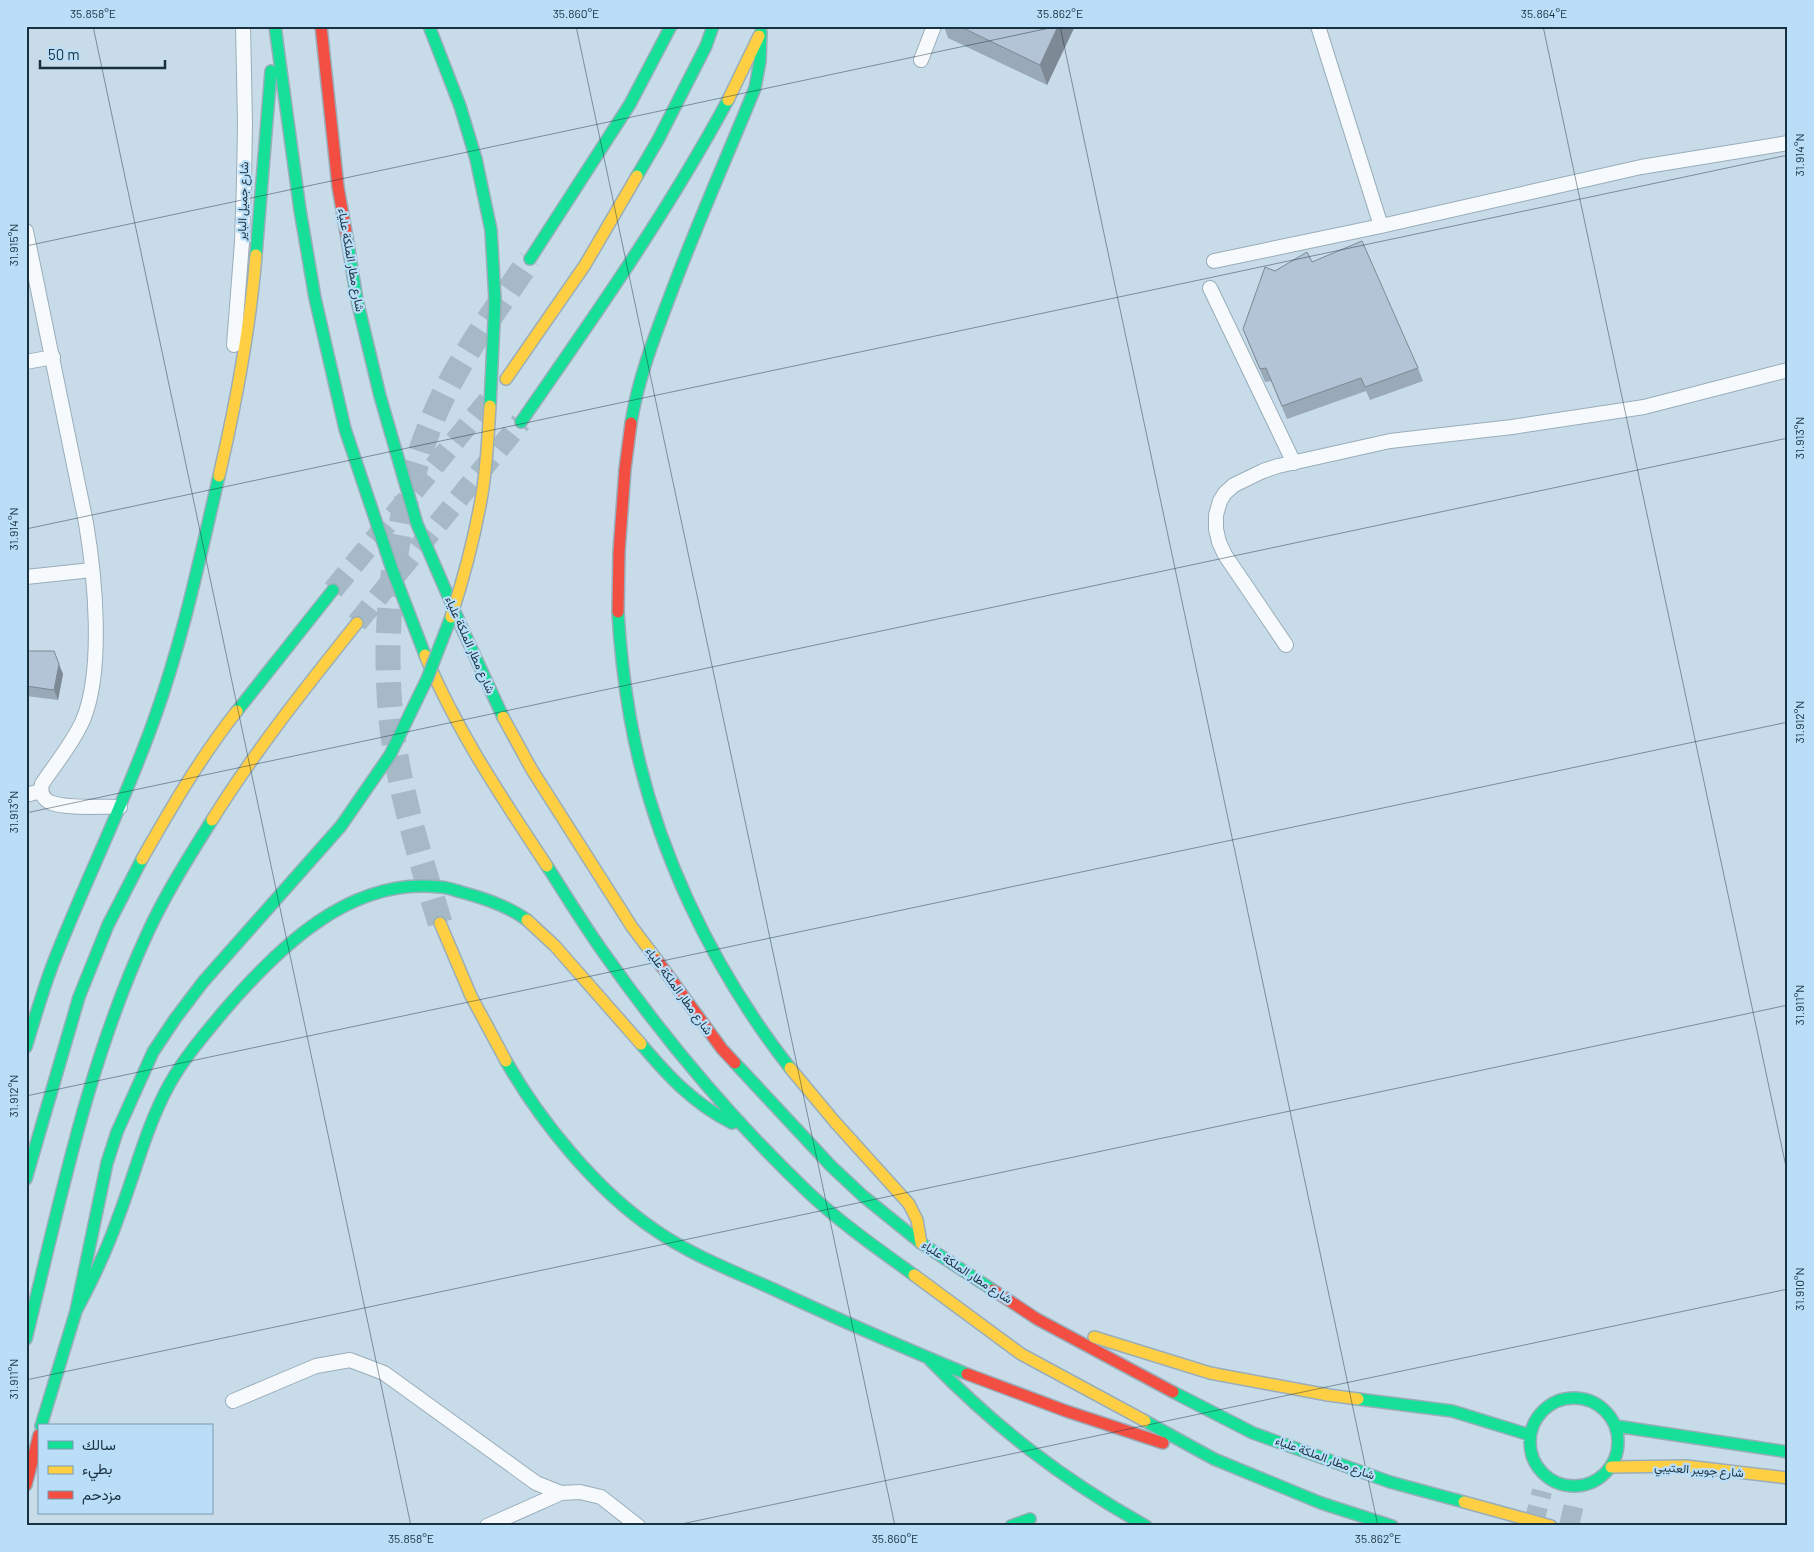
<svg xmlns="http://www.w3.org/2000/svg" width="1814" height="1552" viewBox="0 0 1814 1552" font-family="Barlow,Vazirmatn,sans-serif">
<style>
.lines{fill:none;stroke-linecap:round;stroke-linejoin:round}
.secondary-tunnel{stroke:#a5b9c7;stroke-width:20;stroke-dasharray:20 10;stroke-linecap:butt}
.primary-tunnel{stroke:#a5b9c7;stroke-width:21;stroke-dasharray:21 11;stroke-linecap:butt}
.highway-tunnel{stroke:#a5b9c7;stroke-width:25;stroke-dasharray:25 12;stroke-linecap:butt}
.street-casing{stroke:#99adba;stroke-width:16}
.fast-casing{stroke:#99adba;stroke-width:14}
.slow-casing{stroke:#99adba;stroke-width:14}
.jam-casing{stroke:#99adba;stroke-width:14}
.street{stroke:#f7fafc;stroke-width:14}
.fast{stroke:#16e098;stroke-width:11}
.slow{stroke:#ffcf43;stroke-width:11}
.jam{stroke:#f24e42;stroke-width:11}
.fast-bridge-casing{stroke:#99adba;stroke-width:14;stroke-linecap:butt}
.slow-bridge-casing{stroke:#99adba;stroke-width:14;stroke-linecap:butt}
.fast-bridge{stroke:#16e098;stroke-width:11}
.slow-bridge{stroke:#ffcf43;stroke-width:11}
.wall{fill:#99a9b7}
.shaded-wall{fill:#7d8995}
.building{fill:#b2c4d5;stroke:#7d8995}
.ticks{fill:none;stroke:#183140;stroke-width:1;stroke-opacity:0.45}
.labels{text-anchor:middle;stroke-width:4.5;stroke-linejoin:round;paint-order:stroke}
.street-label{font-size:12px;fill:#183140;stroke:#badef7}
.neatline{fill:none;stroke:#183140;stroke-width:2}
.ticks-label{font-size:12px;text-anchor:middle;fill:#183140}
</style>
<rect width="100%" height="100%" fill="#c8dbe9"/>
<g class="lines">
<!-- secondary-tunnel -->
<path class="secondary-tunnel" d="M 1533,1526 L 1542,1491
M 1569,1526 L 1575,1500"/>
<!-- primary-tunnel -->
<path class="primary-tunnel" d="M 333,590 L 495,392
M 357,623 L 521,422"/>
<!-- highway-tunnel -->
<path class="highway-tunnel" d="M 440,923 C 424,870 407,816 397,762 C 376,646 392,502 443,396 C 467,347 500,304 530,259"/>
<!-- street casing -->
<g class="street-casing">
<path id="street" d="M 1318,26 L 1381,226
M 921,60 L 934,26
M 26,231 L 86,523 C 95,576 104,670 83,720 C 73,743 56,763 42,784 C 40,792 43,800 52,803 C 69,809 102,806 120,807
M 1214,261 L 1381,226 L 1641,167 L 1788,143
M 1210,288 L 1294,463
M 234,345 L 242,242 L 244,182 L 245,123 L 243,26
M 26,362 L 53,357
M 26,577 L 92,570
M 1286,645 L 1225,555 L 1219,542 L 1216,529 L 1216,515 L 1220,501 L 1225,493 L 1234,485 L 1263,471 L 1278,466 L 1390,441 L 1512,427 L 1644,407 L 1788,370
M 26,795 L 41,791
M 233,1401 L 316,1366 L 350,1360 L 384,1373 L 536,1483 L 561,1493 L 580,1492 L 601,1497 L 638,1526
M 487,1526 L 561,1493"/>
</g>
<!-- fast casing -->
<g class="fast-casing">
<path id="fast" d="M 275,26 L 300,210 L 315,298 L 345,429 L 392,569 L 425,655
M 637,176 L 658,140 L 706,46 L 713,26
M 347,238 L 357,300 L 380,396 L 417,524 L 461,626 L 503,717
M 256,255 L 271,71
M 530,259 L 630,104 L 671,26
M 521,422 C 594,317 667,213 728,100
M 631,423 C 638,379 654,338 670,296 C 696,226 727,157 755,88 L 760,61 L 761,32
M 618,612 C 620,647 624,682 630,717 C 652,843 711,967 790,1068
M 237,711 L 333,590
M 547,866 C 565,894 582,922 601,949 C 662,1036 732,1120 809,1193 C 842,1224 878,1249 914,1275
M 641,1044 C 668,1076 694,1104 732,1123
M 26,1047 C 35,1018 43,989 54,961 C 86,879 126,800 155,717 C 183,639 200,557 219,476
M 506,1061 C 540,1121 597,1191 655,1230 C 691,1255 733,1271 773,1289 C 837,1319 902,1347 967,1374
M 735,1063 L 831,1166 L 863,1196 L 921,1243 L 993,1290
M 26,1179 L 79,997 L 108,925 L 142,859
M 76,1311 C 92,1281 107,1250 118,1218 C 135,1174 146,1127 169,1085 C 184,1058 204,1035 223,1012 C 277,949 349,877 439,887 C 447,887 454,890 461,892 C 484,898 508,906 527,920
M 26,1339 C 60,1202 88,1061 148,932 C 166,893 189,857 212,820
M 929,1359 C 996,1428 1062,1479 1146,1526
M 1173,1392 L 1253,1433 L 1390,1482 L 1464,1502
M1530 1442a44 44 0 1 1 88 0a44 44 0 1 1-88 0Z
M 1358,1399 L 1452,1411 L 1530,1435
M 1145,1421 L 1214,1459 L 1321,1503 L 1392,1526
M 41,1426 L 76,1311 L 107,1163 L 117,1132 L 153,1052 L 175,1019 L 203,982
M 1616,1426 L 1788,1452
M 1011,1526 L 1030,1519"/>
</g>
<!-- slow casing -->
<g class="slow-casing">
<path id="slow" d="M 728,100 L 759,36
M 506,379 L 585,265 L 637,176
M 219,476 C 236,403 250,329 256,255
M 425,655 C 457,731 502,798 547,866
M 503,717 L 532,770 L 632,927 L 657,960
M 212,820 C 255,751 306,687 357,623
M 142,859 C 171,808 200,758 237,711
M 527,920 L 555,946 L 641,1044
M 440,923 L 471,996 L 506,1061
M 790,1068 L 835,1122 L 909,1204 L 917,1220 L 921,1243
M 914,1275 L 1021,1354 L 1145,1421
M 1094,1337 L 1210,1373 L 1328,1395 L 1358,1399
M 1611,1467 L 1686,1466 L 1788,1478
M 1464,1502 L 1551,1526"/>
</g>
<!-- jam casing -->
<g class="jam-casing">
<path id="jam" d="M 321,26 L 338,187 L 347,238
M 618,612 L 619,552 L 625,469 L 631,423
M 657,960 L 722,1049 L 735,1063
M 993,1290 L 1037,1319 L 1173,1392
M 967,1374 L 1066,1411 L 1163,1443
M 26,1485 L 39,1435"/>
</g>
<!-- street -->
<use href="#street" class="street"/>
<!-- fast -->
<use href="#fast" class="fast"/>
<!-- slow -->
<use href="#slow" class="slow"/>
<!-- jam -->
<use href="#jam" class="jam"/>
<!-- fast-bridge casing -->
<g class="fast-bridge-casing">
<path id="fast-bridge" d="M 429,26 L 460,106 L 476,159 L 491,230 L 495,300 L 490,406
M 203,982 L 341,826 L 390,755 L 427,679 L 451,617"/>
</g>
<!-- slow-bridge casing -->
<g class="slow-bridge-casing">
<path id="slow-bridge" d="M 451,617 C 464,577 475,536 482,494 C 487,465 488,435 490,406"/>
</g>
<!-- fast-bridge -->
<use href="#fast-bridge" class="fast-bridge"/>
<!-- slow-bridge -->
<use href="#slow-bridge" class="slow-bridge"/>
</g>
<!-- wall -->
<path class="wall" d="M 944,26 L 1075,26 L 1047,85 L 948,38 Z
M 1312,262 L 1418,368 L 1423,381 L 1370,400 L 1366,391 L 1287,419 L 1271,381 L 1265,382 L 1248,342 L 1243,329 Z
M 26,651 L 63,674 L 58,700 L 26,696 Z"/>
<!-- shaded-wall -->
<path class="shaded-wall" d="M 1058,26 L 1075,26 L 1047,85 L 1040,65 Z
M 59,664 L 63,674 L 58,700 L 54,690 Z"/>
<!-- building -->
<path class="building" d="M 959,26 L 1058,26 L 1040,65 Z
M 1362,241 L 1418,368 L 1365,387 L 1361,378 L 1282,406 L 1266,368 L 1260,369 L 1243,329 L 1265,267 L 1275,271 L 1307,252 L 1312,262 Z
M 26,651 L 54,651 L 59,664 L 54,690 L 26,686 Z"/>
<!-- ticks -->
<path class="ticks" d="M 93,26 L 411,1526M 576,26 L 895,1526M 1060,26 L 1378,1526M 1543,26 L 1788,1176M 26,246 L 1059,26M 26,529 L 1788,155M 26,813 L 1788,438M 26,1096 L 1788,722M 26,1380 L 1788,1005M 672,1526 L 1788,1289"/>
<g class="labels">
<!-- street labels -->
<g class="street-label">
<text transform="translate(243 201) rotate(-88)" y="4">شارع جميل الباير</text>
<text transform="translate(351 260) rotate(80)" y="4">شارع مطار الملكة علياء</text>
<text transform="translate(470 645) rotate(66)" y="4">شارع مطار الملكة علياء</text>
<text transform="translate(679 991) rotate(54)" y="4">شارع مطار الملكة علياء</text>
<text transform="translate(967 1272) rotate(33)" y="4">شارع مطار الملكة علياء</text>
<text transform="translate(1325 1458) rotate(20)" y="4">شارع مطار الملكة علياء</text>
<text transform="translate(1699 1470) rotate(4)" y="4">شارع جويبر العتيبي</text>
</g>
</g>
<!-- border -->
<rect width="1814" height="1552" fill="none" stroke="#badef7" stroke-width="55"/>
<!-- legend -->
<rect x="38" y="1424" width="175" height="90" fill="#badef7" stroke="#7999ae"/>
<rect x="48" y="1441" width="25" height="8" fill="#16e098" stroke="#7999ae"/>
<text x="82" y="1450" font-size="15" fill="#183140">سالك</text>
<rect x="48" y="1466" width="25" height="8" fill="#ffcf43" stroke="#7999ae"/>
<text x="82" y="1474" font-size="15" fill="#183140">بطيء</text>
<rect x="48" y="1491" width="25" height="8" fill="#f24e42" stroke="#7999ae"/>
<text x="82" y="1500" font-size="15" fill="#183140">مزدحم</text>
<!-- scale -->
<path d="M40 60v8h125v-8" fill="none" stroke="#183140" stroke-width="2.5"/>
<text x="48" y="60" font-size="15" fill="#183140" stroke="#badef7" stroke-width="4" paint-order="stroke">50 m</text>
<rect x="28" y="28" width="1758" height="1496" class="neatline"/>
<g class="ticks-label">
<text x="93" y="18">35.858°E</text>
<text x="576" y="18">35.860°E</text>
<text x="1060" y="18">35.862°E</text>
<text x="1544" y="18">35.864°E</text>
<text transform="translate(1800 155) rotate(-90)" y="4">31.914°N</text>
<text transform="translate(14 245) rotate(-90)" y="4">31.915°N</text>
<text transform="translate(1800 438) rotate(-90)" y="4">31.913°N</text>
<text transform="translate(14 529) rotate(-90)" y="4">31.914°N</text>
<text transform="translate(1800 722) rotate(-90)" y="4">31.912°N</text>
<text transform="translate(14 812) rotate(-90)" y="4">31.913°N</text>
<text transform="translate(1800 1005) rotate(-90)" y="4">31.911°N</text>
<text transform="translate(14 1096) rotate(-90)" y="4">31.912°N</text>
<text transform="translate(1800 1289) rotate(-90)" y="4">31.910°N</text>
<text transform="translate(14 1379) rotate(-90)" y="4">31.911°N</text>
<text x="411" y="1543">35.858°E</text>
<text x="895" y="1543">35.860°E</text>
<text x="1378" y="1543">35.862°E</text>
</g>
</svg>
